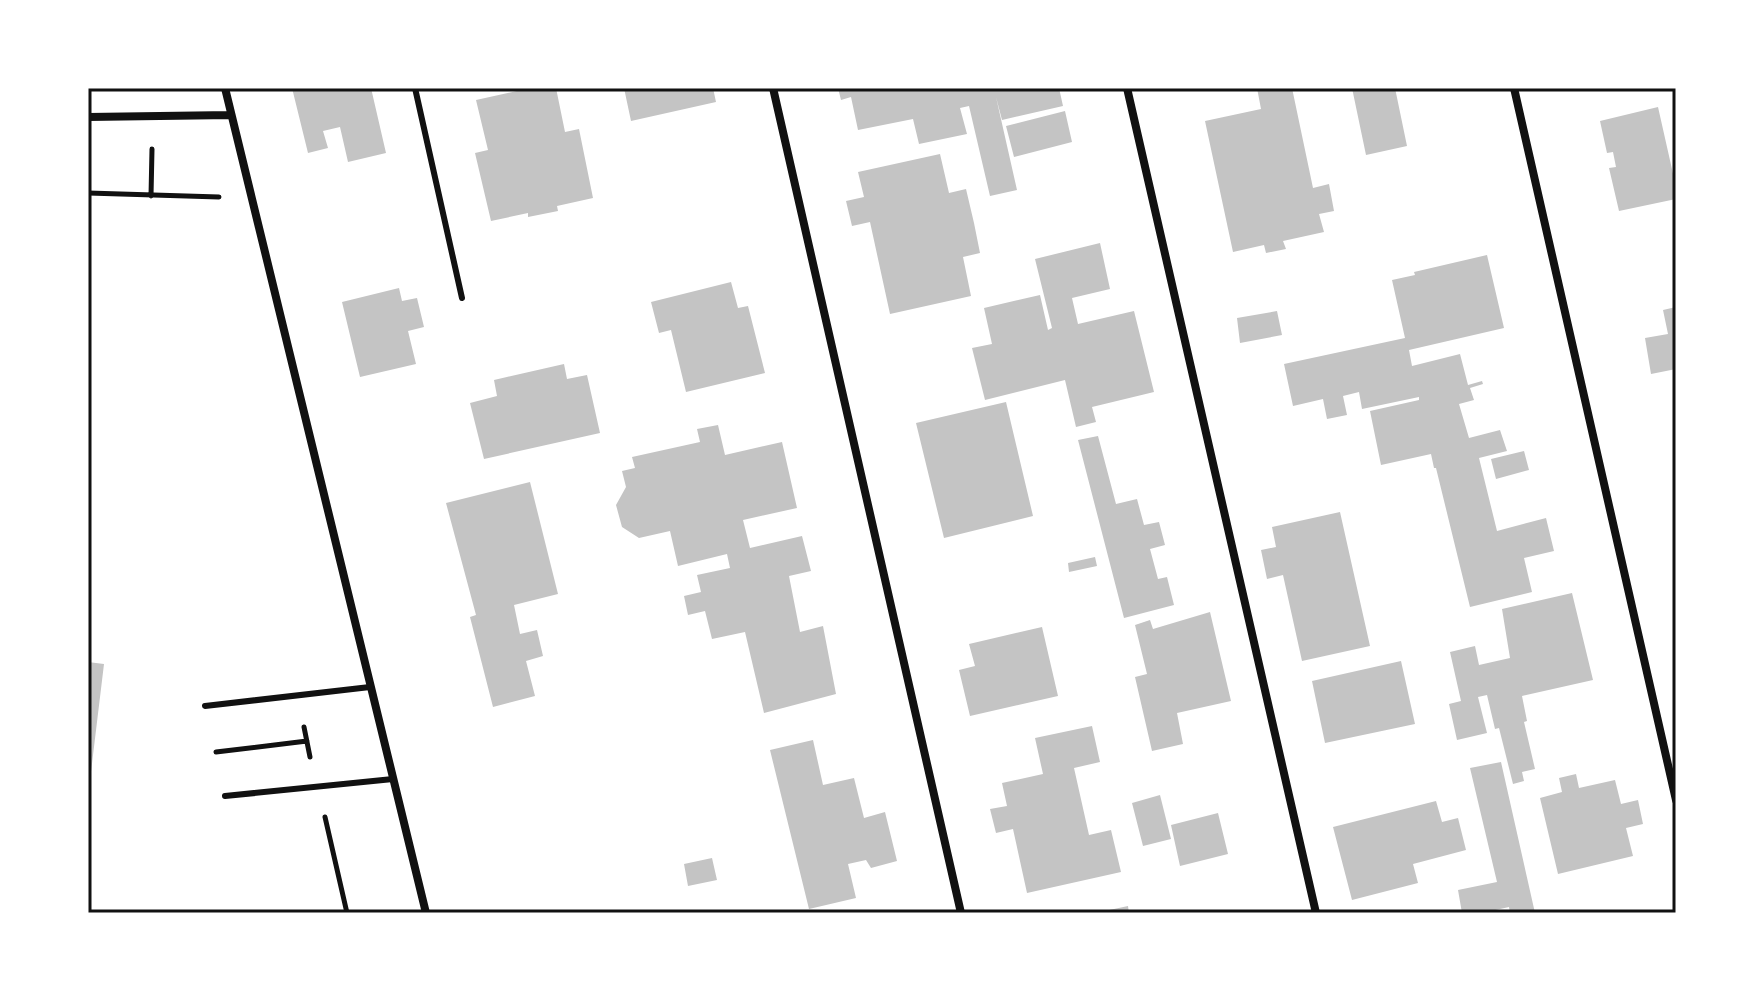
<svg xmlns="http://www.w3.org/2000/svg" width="1764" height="1001" viewBox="0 0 1764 1001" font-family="Mulish,sans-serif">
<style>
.building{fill:#c4c4c4}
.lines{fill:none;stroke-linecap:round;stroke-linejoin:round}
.path{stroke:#111;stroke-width:5}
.service{stroke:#111;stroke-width:6}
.minor{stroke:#111;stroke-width:8}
.neatline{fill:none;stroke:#111;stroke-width:3}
</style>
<rect width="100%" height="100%" fill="#fff"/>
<!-- building -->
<path class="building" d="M 292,88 L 371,88 L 386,153 L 348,162 L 340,127 L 323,131 L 328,148 L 308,153 Z
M 530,88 L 556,88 L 565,132 L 579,129 L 593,198 L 557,206 L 558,211 L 528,217 L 528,213 L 491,221 L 475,153 L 488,150 L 476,100 Z
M 624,88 L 713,88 L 716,102 L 631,121 Z
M 838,88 L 1059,88 L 1063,106 L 1002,120 L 996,97 L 1017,190 L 990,196 L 969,106 L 960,108 L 967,134 L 919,144 L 913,119 L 858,130 L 851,97 L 841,100 Z
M 1257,88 L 1292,88 L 1313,188 L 1329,184 L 1334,211 L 1319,214 L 1324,232 L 1283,241 L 1286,249 L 1266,253 L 1264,245 L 1233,252 L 1205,121 L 1261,109 Z
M 1352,88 L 1395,88 L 1407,146 L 1366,155 Z
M 1658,107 L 1676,187 L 1676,199 L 1619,211 L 1609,168 L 1616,167 L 1613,152 L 1607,153 L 1600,121 Z
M 1065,111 L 1072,142 L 1014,157 L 1006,126 Z
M 940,154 L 949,193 L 966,189 L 974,223 L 980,253 L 963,257 L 971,296 L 890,314 L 870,222 L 852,226 L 846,201 L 864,197 L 858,172 Z
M 1100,243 L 1110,289 L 1072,298 L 1078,324 L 1134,311 L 1154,392 L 1092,407 L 1096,422 L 1076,427 L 1065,380 L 985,400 L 972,348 L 992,344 L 984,308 L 1040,295 L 1048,330 L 1052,328 L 1035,259 Z
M 1487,255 L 1504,328 L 1409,350 L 1412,366 L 1460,354 L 1468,385 L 1482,381 L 1483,384 L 1470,388 L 1474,400 L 1459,404 L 1469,438 L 1500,430 L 1507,451 L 1479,458 L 1497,531 L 1546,518 L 1554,551 L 1524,558 L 1532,592 L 1470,607 L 1436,468 L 1434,468 L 1431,454 L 1381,465 L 1370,411 L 1419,400 L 1419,397 L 1362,409 L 1359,392 L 1343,396 L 1347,415 L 1327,419 L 1323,399 L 1293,406 L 1284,364 L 1405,338 L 1392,280 L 1415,275 L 1414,272 Z
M 731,282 L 738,308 L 748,306 L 765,373 L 686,392 L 671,330 L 659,333 L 651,302 Z
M 399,288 L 402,301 L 417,298 L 424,327 L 408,331 L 416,364 L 360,377 L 342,302 Z
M 1676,307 L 1676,369 L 1651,374 L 1645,338 L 1668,334 L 1663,310 Z
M 1277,311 L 1282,335 L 1240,343 L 1237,318 Z
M 564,364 L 567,379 L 587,375 L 600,433 L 484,459 L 470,403 L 497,396 L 494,380 Z
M 1006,402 L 1033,516 L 944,538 L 916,423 Z
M 718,425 L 725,455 L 782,442 L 797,508 L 743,520 L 750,548 L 802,536 L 811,571 L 789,576 L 800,632 L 823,626 L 836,694 L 764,713 L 745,632 L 712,639 L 705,611 L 688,615 L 684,596 L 701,592 L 697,575 L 730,568 L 727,554 L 678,566 L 670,531 L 639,538 L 622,527 L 616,505 L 626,487 L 622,471 L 635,468 L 632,457 L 700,442 L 697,429 Z
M 1098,436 L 1116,504 L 1137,499 L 1144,525 L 1159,522 L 1165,545 L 1150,549 L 1158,579 L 1167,577 L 1174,605 L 1124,618 L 1078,440 Z
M 1524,451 L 1529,470 L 1496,479 L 1491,459 Z
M 530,482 L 558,594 L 514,605 L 520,634 L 537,630 L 543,656 L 526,661 L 535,696 L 493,707 L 470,617 L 476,615 L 446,503 Z
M 1340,512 L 1370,646 L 1302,661 L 1283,575 L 1267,579 L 1261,550 L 1276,547 L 1272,527 Z
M 1095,557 L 1097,566 L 1069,572 L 1068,563 Z
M 1572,593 L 1593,680 L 1522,696 L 1527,721 L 1524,722 L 1535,769 L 1522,772 L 1524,781 L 1513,784 L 1499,728 L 1495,729 L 1487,695 L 1478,697 L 1487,733 L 1457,740 L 1449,704 L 1461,701 L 1450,652 L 1475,646 L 1479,665 L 1510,658 L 1502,609 Z
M 1210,612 L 1231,701 L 1177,713 L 1183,744 L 1152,751 L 1135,677 L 1147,674 L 1135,625 L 1150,620 L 1153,629 Z
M 1042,627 L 1058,696 L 970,716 L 959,670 L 975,666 L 969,644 Z
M 1401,661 L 1415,724 L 1325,743 L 1312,681 Z
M 88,662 L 104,664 L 90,780 L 88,780 Z
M 1092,726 L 1100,762 L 1074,768 L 1089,835 L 1111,830 L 1121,872 L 1027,893 L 1013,829 L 996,833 L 990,809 L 1007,806 L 1002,783 L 1043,774 L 1035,738 Z
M 813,740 L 823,785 L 854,778 L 864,818 L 885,812 L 897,861 L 871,868 L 866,860 L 848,864 L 856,898 L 809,909 L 770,750 Z
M 1501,762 L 1535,913 L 1510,913 L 1509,907 L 1482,913 L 1462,913 L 1458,890 L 1497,882 L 1470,768 Z
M 1576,774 L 1579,788 L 1615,780 L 1621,804 L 1638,800 L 1643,824 L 1626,828 L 1633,856 L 1558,874 L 1540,798 L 1562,792 L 1559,778 Z
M 1160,795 L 1171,839 L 1143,846 L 1132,803 Z
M 1436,801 L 1442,822 L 1458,818 L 1466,850 L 1413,864 L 1418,883 L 1352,900 L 1333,827 Z
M 1218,813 L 1228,854 L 1180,866 L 1171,825 Z
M 712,858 L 717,880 L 688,886 L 684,864 Z
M 1128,906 L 1129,913 L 1100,913 L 1100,912 Z"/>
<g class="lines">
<!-- path -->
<path class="path" d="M 88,193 L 219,197
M 151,196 L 152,149
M 304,727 L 310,757
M 216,752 L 307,741
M 325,817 L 347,913"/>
<!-- service -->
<path class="service" d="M 415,88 L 462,298
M 205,706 L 370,687
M 225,796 L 393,779"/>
<!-- minor -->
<path class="minor" d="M 225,88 L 426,913
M 773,88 L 961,913
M 1127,88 L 1316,913
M 1514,88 L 1676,800
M 88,117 L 231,115"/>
</g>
<!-- border -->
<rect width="1764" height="1001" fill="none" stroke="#ffffff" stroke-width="180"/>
<rect x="90" y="90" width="1584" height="821" class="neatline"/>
</svg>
